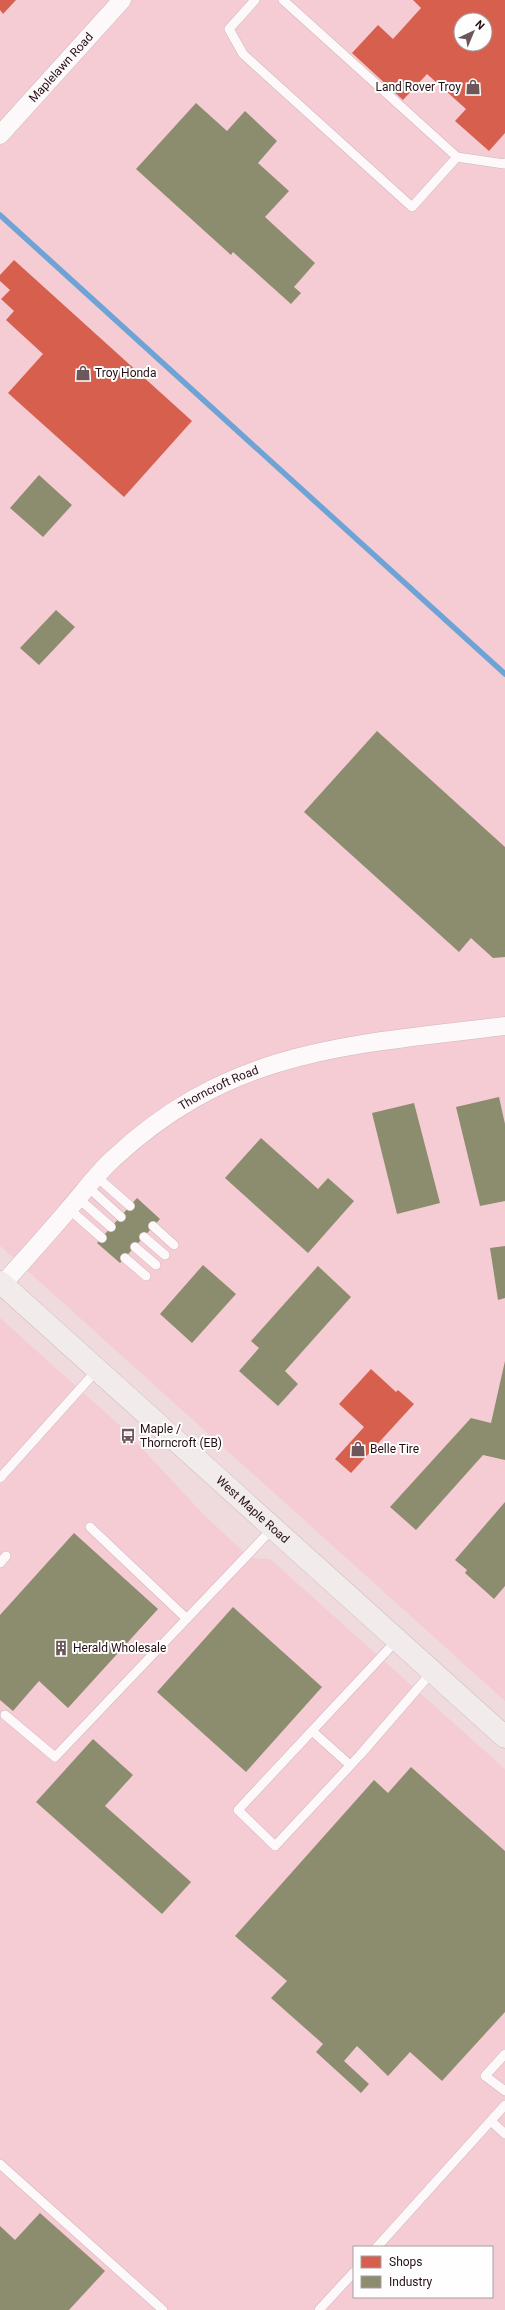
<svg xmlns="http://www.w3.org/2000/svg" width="505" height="2310" viewBox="0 0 505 2310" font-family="Roboto,sans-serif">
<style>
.built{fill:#f5ccd3;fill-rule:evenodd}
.shops{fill:#d6604d;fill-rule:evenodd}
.industry{fill:#8c8c6e}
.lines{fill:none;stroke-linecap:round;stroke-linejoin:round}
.stream{stroke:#6ea3d5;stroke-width:5.5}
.service-casing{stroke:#ceb7bc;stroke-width:10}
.minor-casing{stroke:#ceb7bc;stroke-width:19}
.secondary-casing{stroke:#ceb7bc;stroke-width:23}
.service{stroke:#fdf9fa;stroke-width:9}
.minor{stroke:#fdf9fa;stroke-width:18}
.secondary{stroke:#f1eceb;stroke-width:22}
.labels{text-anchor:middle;stroke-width:4;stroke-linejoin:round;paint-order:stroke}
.street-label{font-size:12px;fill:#271015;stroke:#fefefe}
.poi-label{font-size:12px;fill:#271015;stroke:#fefefe;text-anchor:start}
</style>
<rect width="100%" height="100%" fill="#efdadd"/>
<!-- built -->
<path class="built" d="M 0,0 L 505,0 L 505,1701 L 0,1246 ZM 461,20 L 485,20 L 485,44 L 461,44 Z
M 0,1318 L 125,1430 L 203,1514 L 250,1558 L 270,1559 L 505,1769 L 505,2310 L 0,2310 ZM 354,2247 L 492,2247 L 492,2297 L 354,2297 Z"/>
<!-- shops -->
<path class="shops" d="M 0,0 L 16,0 L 3,14 L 0,10 Z
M 413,0 L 505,0 L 505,133 L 489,151 L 455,121 L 466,109 L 427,74 L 403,100 L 352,53 L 378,25 L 393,39 L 421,8 ZM 461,20 L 485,20 L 485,44 L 461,44 Z
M 14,260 L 192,421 L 124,497 L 8,393 L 43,354 L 6,320 L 14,311 L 1,299 L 10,290 L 0,281 L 0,275 Z
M 371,1369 L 396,1392 L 398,1390 L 414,1404 L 351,1473 L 335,1459 L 364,1427 L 339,1404 Z"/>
<!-- industry -->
<path class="industry" d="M 196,103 L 227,131 L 245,111 L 277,141 L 258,163 L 289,191 L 265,217 L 315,263 L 294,287 L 301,293 L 291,304 L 233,252 L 231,255 L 136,169 Z
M 39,475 L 72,505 L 43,537 L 10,508 Z
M 56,610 L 75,627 L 39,665 L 20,648 Z
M 377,731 L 505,847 L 505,957 L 493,958 L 471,938 L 459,952 L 304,812 Z
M 499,1097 L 505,1124 L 505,1201 L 480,1206 L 456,1107 Z
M 414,1103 L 440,1203 L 397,1214 L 372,1113 Z
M 261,1138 L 318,1189 L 328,1178 L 354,1201 L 308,1253 L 225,1178 Z
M 137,1198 L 160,1219 L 120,1263 L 97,1243 Z
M 505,1246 L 505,1298 L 498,1300 L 490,1248 Z
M 203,1265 L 236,1294 L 192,1343 L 160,1314 Z
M 318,1266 L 351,1297 L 285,1371 L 298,1384 L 278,1406 L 239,1371 L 259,1348 L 251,1341 Z
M 505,1361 L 505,1460 L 483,1455 L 416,1530 L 390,1507 L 471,1418 L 491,1423 Z
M 505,1502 L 505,1586 L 494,1599 L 465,1573 L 467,1570 L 455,1560 Z
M 74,1533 L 158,1609 L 68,1708 L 39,1681 L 13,1711 L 0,1700 L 0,1615 Z
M 233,1607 L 322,1687 L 246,1772 L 157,1692 Z
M 93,1739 L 133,1775 L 105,1806 L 191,1882 L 162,1914 L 36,1802 Z
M 411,1767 L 505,1851 L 505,2012 L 442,2081 L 410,2052 L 388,2076 L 357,2046 L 344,2061 L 369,2084 L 361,2093 L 316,2052 L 323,2044 L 271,1998 L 287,1981 L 235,1936 L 374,1780 L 388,1793 Z
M 40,2213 L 105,2271 L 69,2310 L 0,2310 L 0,2226 L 15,2240 Z"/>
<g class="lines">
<!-- stream -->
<path class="stream" d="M 0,215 L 505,674"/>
<!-- service casing -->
<g class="service-casing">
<path id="service" d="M 255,0 L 229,29 L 243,54 L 412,207 L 457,157
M 283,0 L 457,157 L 504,164 L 505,163
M 97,1177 L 130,1206
M 88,1187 L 121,1217
M 78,1198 L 111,1227
M 69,1209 L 102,1238
M 153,1226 L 174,1245
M 144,1237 L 165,1255
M 135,1247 L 156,1265
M 125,1258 L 146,1276
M 0,1478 L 97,1370
M 90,1527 L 187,1619
M 0,1563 L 6,1556
M 397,1640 L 238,1810 L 275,1846 L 360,1755 L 432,1672
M 5,1715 L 55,1757 L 274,1527
M 312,1731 L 350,1765
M 505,2054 L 485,2076 L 505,2091
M 491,2121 L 505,2134
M 0,2164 L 163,2310
M 377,2247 L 505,2105
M 319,2310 L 354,2272"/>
</g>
<!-- minor casing -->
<g class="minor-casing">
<g id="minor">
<path id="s1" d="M 0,135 L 122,0"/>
<path id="s2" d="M 2,1285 C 24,1260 47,1235 68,1210 C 83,1193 97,1173 114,1158 C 233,1047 353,1045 505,1026"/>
</g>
</g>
<!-- secondary casing -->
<g class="secondary-casing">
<g id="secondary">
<path id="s3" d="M 0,1282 L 505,1737"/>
</g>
</g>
<!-- service -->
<use href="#service" class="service"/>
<!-- minor -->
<use href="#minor" class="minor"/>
<!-- secondary -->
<use href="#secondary" class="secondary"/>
</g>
<!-- icons -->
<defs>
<g id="shop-bare" transform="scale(1.2)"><path d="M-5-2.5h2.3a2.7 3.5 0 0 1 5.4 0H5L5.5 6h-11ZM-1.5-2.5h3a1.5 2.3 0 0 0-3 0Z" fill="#6d575b" stroke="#fefefe" stroke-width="2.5" paint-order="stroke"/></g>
<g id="bus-bare" transform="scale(1.2)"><path d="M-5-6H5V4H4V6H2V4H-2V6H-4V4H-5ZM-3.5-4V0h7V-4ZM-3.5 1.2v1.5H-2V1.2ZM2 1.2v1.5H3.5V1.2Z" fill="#6d575b" stroke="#fefefe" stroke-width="2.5" paint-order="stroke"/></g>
<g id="building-bare" transform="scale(1.2)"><path d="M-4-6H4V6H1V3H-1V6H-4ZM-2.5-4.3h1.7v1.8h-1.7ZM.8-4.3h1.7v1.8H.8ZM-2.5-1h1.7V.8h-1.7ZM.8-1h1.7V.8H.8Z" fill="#6d575b" stroke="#fefefe" stroke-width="2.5" paint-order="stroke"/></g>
</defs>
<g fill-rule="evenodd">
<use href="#shop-bare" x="473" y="87"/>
<use href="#shop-bare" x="83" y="373"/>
<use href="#bus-bare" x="128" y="1436"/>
<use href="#shop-bare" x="358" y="1449"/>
<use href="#building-bare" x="61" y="1648"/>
</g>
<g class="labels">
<!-- street labels -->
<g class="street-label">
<text dy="4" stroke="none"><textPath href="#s1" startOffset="91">Maplelawn Road</textPath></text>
<text dy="4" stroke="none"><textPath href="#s2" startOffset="296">Thorncroft Road</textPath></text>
<text dy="4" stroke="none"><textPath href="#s3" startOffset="340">West Maple Road</textPath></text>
</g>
<!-- poi labels -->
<g class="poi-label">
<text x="461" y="91" text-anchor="end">Land Rover Troy</text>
<text x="95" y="377">Troy Honda</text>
<text x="140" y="1433">Maple /<tspan x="140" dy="14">Thorncroft (EB)</tspan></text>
<text x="370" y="1453">Belle Tire</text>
<text x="73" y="1652">Herald Wholesale</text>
</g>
</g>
<!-- legend -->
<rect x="353" y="2246" width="140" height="52" fill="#fefefe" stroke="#a89fa1"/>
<rect x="361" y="2256" width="20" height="12" fill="#d6604d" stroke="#a89fa1"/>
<text x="389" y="2266" font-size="12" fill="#271015">Shops</text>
<rect x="361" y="2276" width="20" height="12" fill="#8c8c6e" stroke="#a89fa1"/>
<text x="389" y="2286" font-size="12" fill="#271015">Industry</text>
<!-- north arrow -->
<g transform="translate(473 32) rotate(44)"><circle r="19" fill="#fefefe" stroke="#a89fa1"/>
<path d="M0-3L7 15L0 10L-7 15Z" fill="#6d575b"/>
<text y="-6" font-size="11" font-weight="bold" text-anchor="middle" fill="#271015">N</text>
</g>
</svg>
